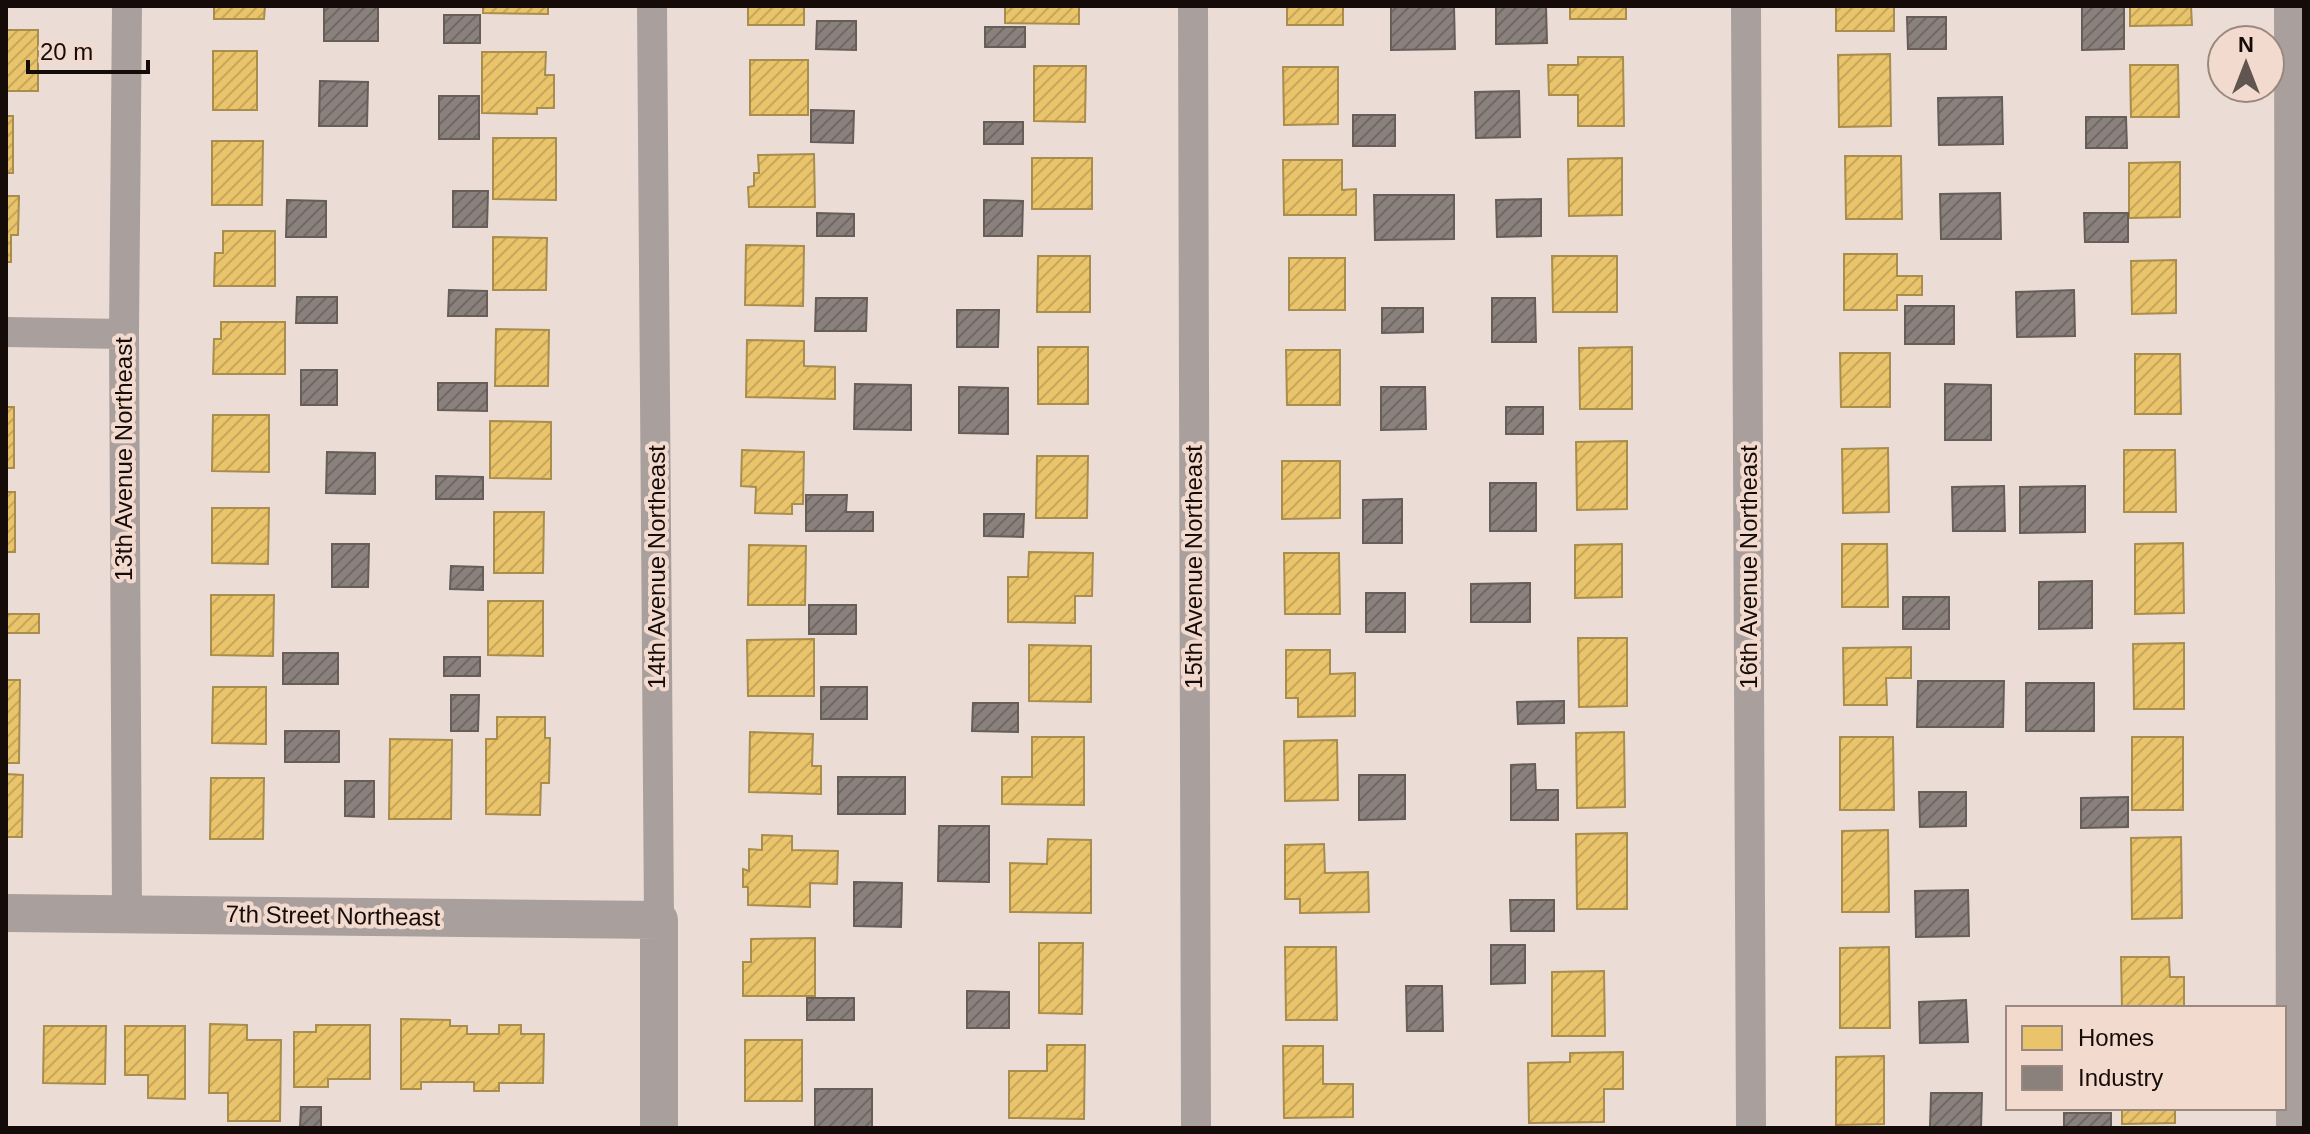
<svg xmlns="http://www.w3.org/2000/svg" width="2310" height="1134" viewBox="0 0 2310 1134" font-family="Helvetica,sans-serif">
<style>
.homes{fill:url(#homes-hatch);stroke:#a98d4d;stroke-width:2}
.industry{fill:url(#industry-hatch);stroke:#675e5a;stroke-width:2}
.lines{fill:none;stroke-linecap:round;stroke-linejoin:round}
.minor{stroke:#a9a09d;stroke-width:30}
.tertiary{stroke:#a9a09d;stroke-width:38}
.labels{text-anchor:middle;stroke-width:8;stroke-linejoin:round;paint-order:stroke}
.street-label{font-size:24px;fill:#150c09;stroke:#f3dace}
</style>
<defs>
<pattern id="homes-hatch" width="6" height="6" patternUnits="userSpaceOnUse" patternTransform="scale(2)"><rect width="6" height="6" fill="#e9c46a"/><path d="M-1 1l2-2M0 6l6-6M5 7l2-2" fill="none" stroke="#c7a75b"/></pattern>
<pattern id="industry-hatch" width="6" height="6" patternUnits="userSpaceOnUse" patternTransform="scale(2)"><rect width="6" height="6" fill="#8a817c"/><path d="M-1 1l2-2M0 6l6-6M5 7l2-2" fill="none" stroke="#706864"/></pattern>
</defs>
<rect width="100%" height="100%" fill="#ebddd6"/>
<!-- homes -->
<path class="homes" d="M 214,6 L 265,6 L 264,19 L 214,19 Z
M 483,6 L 548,6 L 548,14 L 483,13 Z
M 748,6 L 804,6 L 804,25 L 748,25 Z
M 1005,6 L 1079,6 L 1079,24 L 1005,23 Z
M 1287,6 L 1343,6 L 1343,25 L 1287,25 Z
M 1570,6 L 1626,6 L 1626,19 L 1570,19 Z
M 1836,6 L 1894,6 L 1894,31 L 1836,31 Z
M 2130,6 L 2191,6 L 2192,25 L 2130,26 Z
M 6,30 L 38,30 L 38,91 L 6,91 Z
M 213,51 L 257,51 L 257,110 L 213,110 Z
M 482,52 L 546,52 L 545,75 L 554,75 L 554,108 L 537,108 L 537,114 L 482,113 Z
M 1890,54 L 1891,126 L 1839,127 L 1838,55 Z
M 1578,57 L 1623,57 L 1624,126 L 1578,126 L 1578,95 L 1549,95 L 1548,65 L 1578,65 Z
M 750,60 L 808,60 L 808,115 L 750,115 Z
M 2130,65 L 2178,65 L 2179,117 L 2131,117 Z
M 1034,66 L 1086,66 L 1085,122 L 1034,121 Z
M 1283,67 L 1338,67 L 1338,124 L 1284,125 Z
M 6,116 L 13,116 L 13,173 L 6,173 Z
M 493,138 L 556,138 L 556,200 L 493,199 Z
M 212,141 L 263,141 L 262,205 L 212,205 Z
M 814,154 L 815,207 L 749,207 L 748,187 L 754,186 L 754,173 L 759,173 L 758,155 Z
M 1845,156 L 1901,156 L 1902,219 L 1846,219 Z
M 1032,158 L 1092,158 L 1092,209 L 1032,209 Z
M 1622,158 L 1622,215 L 1569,216 L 1568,159 Z
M 1283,160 L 1342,160 L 1342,190 L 1356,189 L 1356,215 L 1284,215 Z
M 2180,162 L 2180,217 L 2129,218 L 2129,163 Z
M 6,196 L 19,196 L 18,235 L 11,235 L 11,262 L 6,262 Z
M 223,231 L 275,231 L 275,286 L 214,286 L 215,253 L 223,253 Z
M 493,237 L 547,238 L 546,290 L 493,290 Z
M 746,245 L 804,246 L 803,306 L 745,305 Z
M 1844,254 L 1897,254 L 1897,276 L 1922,276 L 1922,295 L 1897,295 L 1897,310 L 1844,310 Z
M 1038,256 L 1090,256 L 1090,312 L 1037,312 Z
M 1552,256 L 1617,256 L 1617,312 L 1553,312 Z
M 1289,258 L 1345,258 L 1345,310 L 1289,310 Z
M 2176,260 L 2176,313 L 2132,314 L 2131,261 Z
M 221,322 L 285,322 L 285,374 L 213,374 L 214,339 L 221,339 Z
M 496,329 L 549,330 L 548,386 L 495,386 Z
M 747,340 L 804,341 L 804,366 L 835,367 L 835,399 L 746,397 Z
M 1038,347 L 1088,347 L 1088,404 L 1038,404 Z
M 1632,347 L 1632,409 L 1580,409 L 1579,348 Z
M 1286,350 L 1340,350 L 1340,405 L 1287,405 Z
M 1840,353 L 1890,353 L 1890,407 L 1841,407 Z
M 2135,354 L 2180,354 L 2181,414 L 2135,414 Z
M 6,407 L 14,407 L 14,468 L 6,468 Z
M 213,415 L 269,415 L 269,472 L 212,471 Z
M 490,421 L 551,422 L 551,479 L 490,478 Z
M 1627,441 L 1627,509 L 1577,510 L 1576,442 Z
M 1888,448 L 1889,512 L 1843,513 L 1842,449 Z
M 742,450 L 804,452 L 803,504 L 792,504 L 792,514 L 755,513 L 756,487 L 741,486 Z
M 2124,450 L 2175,450 L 2176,512 L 2124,512 Z
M 1037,456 L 1088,456 L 1087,518 L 1036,518 Z
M 1282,461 L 1340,461 L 1340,518 L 1282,519 Z
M 6,492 L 15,492 L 15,552 L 6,552 Z
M 212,508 L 269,508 L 268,564 L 212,563 Z
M 494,512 L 544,512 L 543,573 L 494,573 Z
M 2183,543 L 2184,613 L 2135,614 L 2135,544 Z
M 1622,544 L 1622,597 L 1575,598 L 1575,545 Z
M 1842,544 L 1887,544 L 1888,607 L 1842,607 Z
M 749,545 L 806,546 L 805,605 L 748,605 Z
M 1029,552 L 1093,553 L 1092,596 L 1075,596 L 1075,623 L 1008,622 L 1008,577 L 1028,577 Z
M 1284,553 L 1339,553 L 1340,614 L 1285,614 Z
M 211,595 L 274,595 L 273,656 L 211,655 Z
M 488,601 L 543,601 L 543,656 L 488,655 Z
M 6,614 L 39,614 L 39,633 L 6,633 Z
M 1578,638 L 1627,638 L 1627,706 L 1579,707 Z
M 814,639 L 814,696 L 748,696 L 747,640 Z
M 2184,643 L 2184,709 L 2134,709 L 2133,644 Z
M 1029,645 L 1091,646 L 1091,702 L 1029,701 Z
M 1911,647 L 1911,678 L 1886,678 L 1887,705 L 1844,705 L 1843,648 Z
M 1286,650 L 1330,650 L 1330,674 L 1355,673 L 1355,716 L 1298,717 L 1298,698 L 1286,698 Z
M 6,680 L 20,680 L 19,763 L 6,763 Z
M 213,687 L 266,687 L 266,744 L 212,743 Z
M 497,717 L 545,717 L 545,738 L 550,738 L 549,783 L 541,783 L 540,815 L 486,814 L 486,739 L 497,739 Z
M 750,732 L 813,734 L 812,766 L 821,766 L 821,794 L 749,792 Z
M 1624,732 L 1625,807 L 1577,808 L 1576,733 Z
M 1032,737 L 1084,737 L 1084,805 L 1002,804 L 1002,777 L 1032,777 Z
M 1840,737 L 1893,737 L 1894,810 L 1840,810 Z
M 2132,737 L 2183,737 L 2183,810 L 2132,810 Z
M 390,739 L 452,740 L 451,819 L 389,819 Z
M 1337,740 L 1338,800 L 1285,801 L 1284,741 Z
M 6,774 L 23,775 L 22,837 L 6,837 Z
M 211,778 L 264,778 L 263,839 L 210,839 Z
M 1888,830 L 1889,912 L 1842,912 L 1842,831 Z
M 1627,833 L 1627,909 L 1577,909 L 1576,834 Z
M 762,835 L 792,836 L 792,850 L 838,851 L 837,884 L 810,883 L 810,907 L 748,905 L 748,887 L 743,887 L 743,869 L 749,871 L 749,849 L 762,850 Z
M 2181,837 L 2182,918 L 2132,919 L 2131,838 Z
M 1048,839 L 1091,840 L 1091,913 L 1010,912 L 1010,863 L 1047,864 Z
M 1324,844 L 1325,873 L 1368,872 L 1369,912 L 1300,913 L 1300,899 L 1285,899 L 1285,845 Z
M 815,938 L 815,996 L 743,996 L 743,962 L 751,962 L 751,939 Z
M 1039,943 L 1083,943 L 1082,1014 L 1039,1013 Z
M 1285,947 L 1336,947 L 1337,1020 L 1286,1020 Z
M 1889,947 L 1890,1028 L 1840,1028 L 1840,948 Z
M 2121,957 L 2169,957 L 2170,977 L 2184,977 L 2184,1008 L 2122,1008 Z
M 1604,971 L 1605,1036 L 1552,1036 L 1552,972 Z
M 401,1019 L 450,1020 L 450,1026 L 467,1026 L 467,1034 L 499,1034 L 499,1025 L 521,1025 L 521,1034 L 544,1034 L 543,1083 L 499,1083 L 499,1091 L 474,1091 L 474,1082 L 421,1082 L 421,1089 L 401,1089 Z
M 210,1024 L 247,1025 L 247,1040 L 281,1040 L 280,1121 L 228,1121 L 228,1093 L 209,1093 Z
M 316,1025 L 370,1025 L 370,1079 L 328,1079 L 328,1087 L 294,1087 L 294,1032 L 316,1032 Z
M 44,1026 L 106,1026 L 105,1084 L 43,1083 Z
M 125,1026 L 185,1026 L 185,1099 L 148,1098 L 148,1075 L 125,1075 Z
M 745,1040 L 802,1040 L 802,1101 L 745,1101 Z
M 1047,1045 L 1085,1045 L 1084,1119 L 1009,1118 L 1009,1071 L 1047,1071 Z
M 1283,1046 L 1323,1046 L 1323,1084 L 1353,1084 L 1353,1117 L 1284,1118 Z
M 1623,1052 L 1623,1089 L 1604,1089 L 1604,1122 L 1529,1123 L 1528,1063 L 1570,1062 L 1570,1053 Z
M 1884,1056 L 1884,1124 L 1836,1125 L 1836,1057 Z
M 2122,1108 L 2175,1108 L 2175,1123 L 2122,1124 Z"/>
<!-- industry -->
<path class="industry" d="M 324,6 L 378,6 L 378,41 L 324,41 Z
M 1391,6 L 1454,6 L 1455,49 L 1391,50 Z
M 1496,6 L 1546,6 L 1547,43 L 1496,44 Z
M 2082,6 L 2124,6 L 2124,49 L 2082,50 Z
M 444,15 L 480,15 L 480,43 L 444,43 Z
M 1907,17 L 1946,17 L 1946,49 L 1908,49 Z
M 817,21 L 856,21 L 856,50 L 816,49 Z
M 985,27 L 1025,27 L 1025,47 L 985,47 Z
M 320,81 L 368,82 L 367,126 L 319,126 Z
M 1519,91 L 1520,137 L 1476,138 L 1475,92 Z
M 439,96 L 479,96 L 479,139 L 439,139 Z
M 2002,97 L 2003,144 L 1939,145 L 1938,98 Z
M 811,110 L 854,111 L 853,143 L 811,142 Z
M 1353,115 L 1395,115 L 1395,146 L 1353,146 Z
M 2086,117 L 2126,117 L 2127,148 L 2086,148 Z
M 984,122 L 1023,122 L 1023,144 L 984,144 Z
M 453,191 L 488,191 L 487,227 L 453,227 Z
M 2000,193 L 2001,239 L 1941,239 L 1940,194 Z
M 1374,195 L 1454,195 L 1454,239 L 1375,240 Z
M 1541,199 L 1541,236 L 1497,237 L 1496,200 Z
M 287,200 L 326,201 L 326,237 L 286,237 Z
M 984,200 L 1023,201 L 1022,236 L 984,236 Z
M 817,213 L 854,214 L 854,236 L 817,236 Z
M 2084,213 L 2128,213 L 2128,242 L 2085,242 Z
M 449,290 L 487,291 L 487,316 L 448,316 Z
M 2074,290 L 2075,336 L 2017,337 L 2016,292 Z
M 297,297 L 337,297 L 337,323 L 296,323 Z
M 816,298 L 867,298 L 866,331 L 815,331 Z
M 1492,298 L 1535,298 L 1536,342 L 1492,342 Z
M 1905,306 L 1954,306 L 1954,344 L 1905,344 Z
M 1382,308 L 1423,308 L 1423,332 L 1382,333 Z
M 957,310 L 999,310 L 998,347 L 957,347 Z
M 301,370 L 337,370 L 337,405 L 301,405 Z
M 438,383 L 487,383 L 487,411 L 438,410 Z
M 855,384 L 911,385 L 911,430 L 854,429 Z
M 1945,384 L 1991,385 L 1991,440 L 1945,440 Z
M 959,387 L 1008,388 L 1008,434 L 959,433 Z
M 1381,387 L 1425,387 L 1426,429 L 1381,430 Z
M 1506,407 L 1543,407 L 1543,434 L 1506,434 Z
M 327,452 L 375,453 L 375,494 L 326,493 Z
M 436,476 L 483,477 L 483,499 L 436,499 Z
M 1490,483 L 1536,483 L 1536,531 L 1490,531 Z
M 2004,486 L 2005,531 L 1953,531 L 1952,487 Z
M 2085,486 L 2085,532 L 2020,533 L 2020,487 Z
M 806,495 L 847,495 L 846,512 L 873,512 L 873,531 L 806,531 Z
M 1402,499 L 1402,543 L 1363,543 L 1363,500 Z
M 984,514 L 1024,514 L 1023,537 L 984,536 Z
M 332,544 L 369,544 L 368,587 L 332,587 Z
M 451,566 L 483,567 L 483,590 L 450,589 Z
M 2092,581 L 2092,628 L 2039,629 L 2039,582 Z
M 1530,583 L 1530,622 L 1471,622 L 1471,584 Z
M 1366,593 L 1405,593 L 1405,632 L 1366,632 Z
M 1903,597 L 1949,597 L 1949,629 L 1903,629 Z
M 809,605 L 856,605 L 856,634 L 809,634 Z
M 283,653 L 338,653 L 338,684 L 283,684 Z
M 444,657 L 480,657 L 480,676 L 444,676 Z
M 1918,681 L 2004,681 L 2003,727 L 1917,727 Z
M 2026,683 L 2094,683 L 2094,731 L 2026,731 Z
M 821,687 L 867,687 L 867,719 L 821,719 Z
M 451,695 L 479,695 L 478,731 L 451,731 Z
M 1564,701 L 1564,723 L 1518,724 L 1517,702 Z
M 973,703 L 1018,703 L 1018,732 L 972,731 Z
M 285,731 L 339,731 L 339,762 L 285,762 Z
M 1535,764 L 1536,790 L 1558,790 L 1558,820 L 1511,820 L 1511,765 Z
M 1359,775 L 1405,775 L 1405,819 L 1359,820 Z
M 838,777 L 905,777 L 905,814 L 838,814 Z
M 345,781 L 374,781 L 374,817 L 345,816 Z
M 1919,792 L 1966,792 L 1966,826 L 1920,827 Z
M 2128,797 L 2128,827 L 2081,828 L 2081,798 Z
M 939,826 L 989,826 L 989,882 L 938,881 Z
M 854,882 L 902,883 L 901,927 L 854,926 Z
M 1968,890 L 1969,936 L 1916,937 L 1915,891 Z
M 1510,900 L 1554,900 L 1554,931 L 1511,931 Z
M 1491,945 L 1525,945 L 1525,983 L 1491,984 Z
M 1406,986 L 1442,986 L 1443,1031 L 1407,1031 Z
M 967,991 L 1009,992 L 1009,1028 L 967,1028 Z
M 807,998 L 854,998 L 854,1020 L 807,1020 Z
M 1966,1000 L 1968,1042 L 1920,1043 L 1919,1002 Z
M 815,1089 L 872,1089 L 872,1128 L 815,1128 Z
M 1931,1093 L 1982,1093 L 1981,1128 L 1930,1128 Z
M 301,1107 L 321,1107 L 321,1128 L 300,1128 Z
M 2064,1113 L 2111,1113 L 2111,1128 L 2064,1128 Z"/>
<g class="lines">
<!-- minor -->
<path class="minor" d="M 652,6 L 659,920
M 1193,6 L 1196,1128
M 1746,6 L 1751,1128
M 2289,6 L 2291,1128
M 6,332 L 124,334
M 127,913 L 124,334 L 127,6"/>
<!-- tertiary -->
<path class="tertiary" d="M 6,913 L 659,920 L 659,1128"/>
</g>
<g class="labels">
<!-- street labels -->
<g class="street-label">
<text transform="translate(124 459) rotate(-90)" y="8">13th Avenue Northeast</text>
<text transform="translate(657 567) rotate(-90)" y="8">14th Avenue Northeast</text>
<text transform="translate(1194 567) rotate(-90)" y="8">15th Avenue Northeast</text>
<text transform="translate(1749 567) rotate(-90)" y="8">16th Avenue Northeast</text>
<text transform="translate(333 916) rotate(1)" y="8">7th Street Northeast</text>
</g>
</g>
<!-- border -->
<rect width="2310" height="1134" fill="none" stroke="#150c09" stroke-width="16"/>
<!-- legend -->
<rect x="2006" y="1006" width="280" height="104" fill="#f3dace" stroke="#9a887f" stroke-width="2"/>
<rect x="2022" y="1026" width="40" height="24" fill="#e9c46a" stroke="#9a887f" stroke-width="2"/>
<text x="2078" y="1046" font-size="24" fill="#150c09">Homes</text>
<rect x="2022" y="1066" width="40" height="24" fill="#8a817c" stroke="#9a887f" stroke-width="2"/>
<text x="2078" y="1086" font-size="24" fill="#150c09">Industry</text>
<!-- north arrow -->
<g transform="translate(2246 64)"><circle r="38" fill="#f3dace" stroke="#9a887f" stroke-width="2"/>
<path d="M0-6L14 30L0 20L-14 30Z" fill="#605551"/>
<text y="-12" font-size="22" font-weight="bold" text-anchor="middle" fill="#150c09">N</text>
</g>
<!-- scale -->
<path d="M28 60v12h120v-12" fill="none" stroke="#150c09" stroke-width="4"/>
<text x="40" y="60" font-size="24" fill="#150c09" stroke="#f3dace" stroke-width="6" paint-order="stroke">20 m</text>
</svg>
